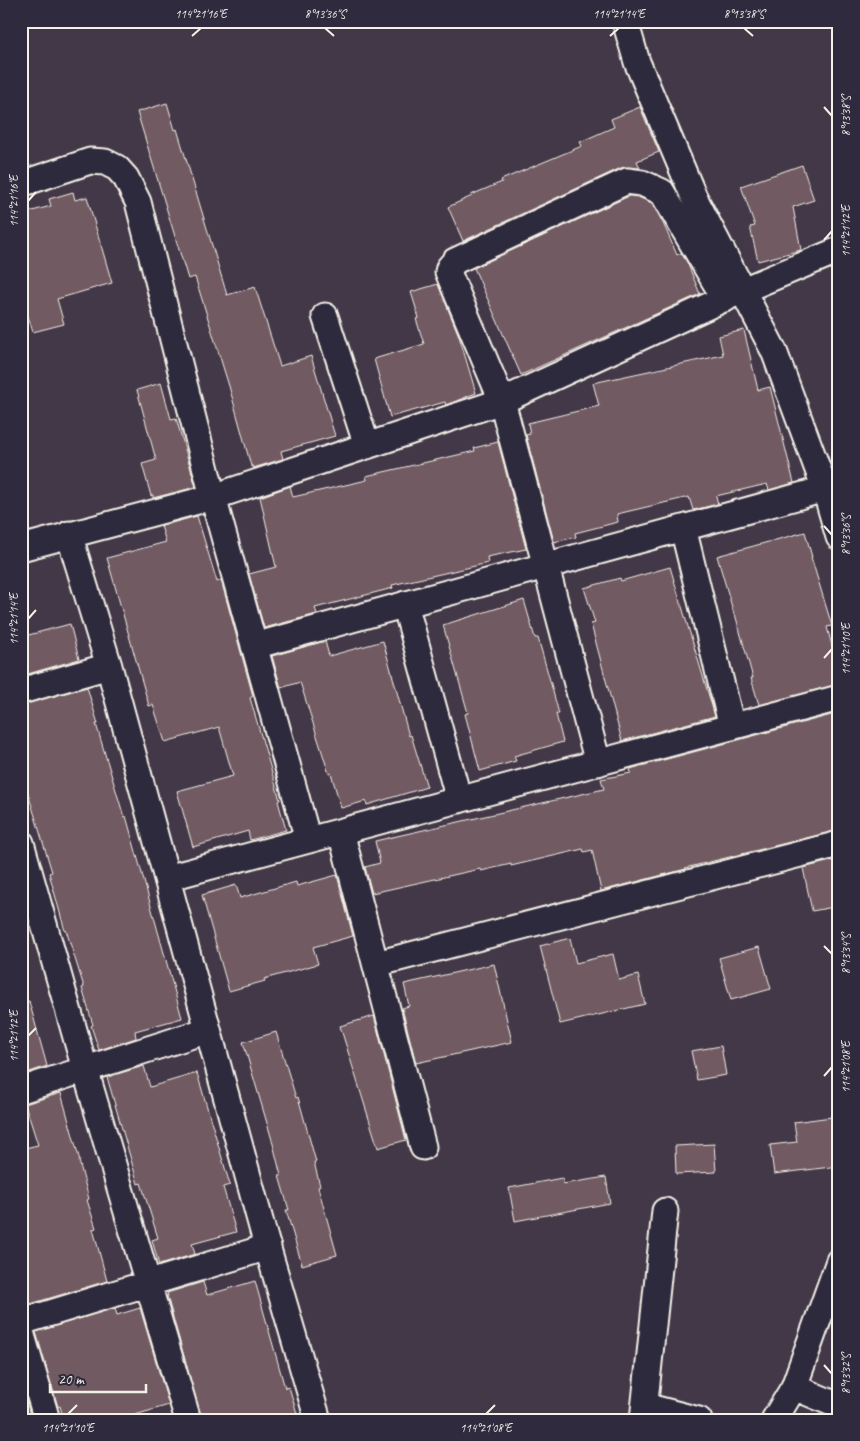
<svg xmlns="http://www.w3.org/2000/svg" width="860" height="1441" viewBox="0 0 860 1441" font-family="Caveat,sans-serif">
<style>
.building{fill:#725a62;stroke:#f4f1e8}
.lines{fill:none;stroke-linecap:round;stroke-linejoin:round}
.street-casing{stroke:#f4f1e8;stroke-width:29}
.street{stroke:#2f2a3d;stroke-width:25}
.ticks{fill:none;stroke:#f4f1e8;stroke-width:2}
.neatline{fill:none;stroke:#f4f1e8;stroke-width:2}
.ticks-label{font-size:12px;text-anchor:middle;fill:#f4f1e8}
</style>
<rect width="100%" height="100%" fill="#433848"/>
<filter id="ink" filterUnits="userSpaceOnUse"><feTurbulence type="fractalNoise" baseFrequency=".02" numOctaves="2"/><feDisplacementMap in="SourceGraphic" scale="10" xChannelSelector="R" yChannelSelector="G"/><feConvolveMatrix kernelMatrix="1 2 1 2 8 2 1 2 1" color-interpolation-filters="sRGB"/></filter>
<g filter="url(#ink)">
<!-- building -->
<path class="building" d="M 167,103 L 175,130 L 177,129 L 227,295 L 255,287 L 280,366 L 311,356 L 335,436 L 281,451 L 283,459 L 253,468 L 253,466 L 251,466 L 229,386 L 195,277 L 188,279 L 137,112 Z
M 640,107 L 659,152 L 637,161 L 640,168 L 629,167 L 621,168 L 463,241 L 448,207 L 472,196 L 471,195 L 502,182 L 501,180 L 582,146 L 580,142 L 614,127 L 611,119 Z
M 802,165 L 814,200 L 793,207 L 801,250 L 758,261 L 750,227 L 755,226 L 741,186 Z
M 73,192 L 75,200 L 87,197 L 112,283 L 57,299 L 64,324 L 33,332 L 21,294 L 21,214 L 51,206 L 49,199 Z
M 629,196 L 638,197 L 652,203 L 663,223 L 677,255 L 681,253 L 687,262 L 700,294 L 521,375 L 474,268 Z
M 438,284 L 459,336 L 476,393 L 446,405 L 445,402 L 390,417 L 374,359 L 424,344 L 416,319 L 419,318 L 411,292 Z
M 744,330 L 758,390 L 770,387 L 794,483 L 769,490 L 767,484 L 716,496 L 718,504 L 693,510 L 689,497 L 617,514 L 618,522 L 575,533 L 576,537 L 554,542 L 526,435 L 530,434 L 528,423 L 599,406 L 593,383 L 723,355 L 719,336 Z
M 161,383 L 171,419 L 176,418 L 196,487 L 153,498 L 153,495 L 151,496 L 142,464 L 156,460 L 137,390 Z
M 498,442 L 526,549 L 487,557 L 488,563 L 392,585 L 393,588 L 315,608 L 317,614 L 264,628 L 249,574 L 276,567 L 260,497 L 290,486 L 293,497 L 367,480 L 366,476 L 475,451 L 474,448 Z
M 197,516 L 217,582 L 221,580 L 253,696 L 250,698 L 280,800 L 278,801 L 286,830 L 250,840 L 248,831 L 193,847 L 177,791 L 233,776 L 219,727 L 165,742 L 153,705 L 149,706 L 107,558 L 166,542 L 161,526 Z
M 805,532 L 812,557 L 811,557 L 832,626 L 827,627 L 839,672 L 839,684 L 759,705 L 751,678 L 753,678 L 735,614 L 734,614 L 717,556 Z
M 670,567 L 715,716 L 622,741 L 591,624 L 595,623 L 584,588 L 620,578 L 621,581 Z
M 524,600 L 535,638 L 538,638 L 551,684 L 559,714 L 556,714 L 563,742 L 514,756 L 516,761 L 480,771 L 465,714 L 468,713 L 443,625 Z
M 70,624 L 79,659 L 21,676 L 21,637 Z
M 325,641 L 329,656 L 383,641 L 409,736 L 411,735 L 427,787 L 367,805 L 366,801 L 341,808 L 331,773 L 329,774 L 300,682 L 281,688 L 272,656 Z
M 87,687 L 98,724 L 96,724 L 124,817 L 126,816 L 182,1018 L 135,1031 L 136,1038 L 99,1050 L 91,1026 L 93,1025 L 82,988 L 84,987 L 66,930 L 65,931 L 49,873 L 52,872 L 26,787 L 21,789 L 21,705 Z
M 839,713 L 839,830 L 685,868 L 686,869 L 601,891 L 592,850 L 584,852 L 583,849 L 511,866 L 511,864 L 481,871 L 480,869 L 372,893 L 365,867 L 380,863 L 375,841 L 604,789 L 601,779 L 631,773 L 630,769 Z
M 839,859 L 839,906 L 812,911 L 803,868 Z
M 337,875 L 353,936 L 313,947 L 318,964 L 264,979 L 265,981 L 229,991 L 202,895 L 236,885 L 240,898 L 296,882 L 297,886 Z
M 570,938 L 576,963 L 613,954 L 619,980 L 638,975 L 645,1004 L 560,1024 L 540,946 Z
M 759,947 L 771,989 L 731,1000 L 719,958 Z
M 494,964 L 512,1042 L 416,1063 L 402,1008 L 409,1006 L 404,984 Z
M 29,1001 L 47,1066 L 21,1075 L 21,1002 Z
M 374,1016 L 406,1140 L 378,1148 L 340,1026 Z
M 276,1032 L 296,1098 L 298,1097 L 316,1162 L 314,1162 L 320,1186 L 318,1187 L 337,1255 L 302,1265 L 286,1210 L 289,1210 L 279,1176 L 281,1176 L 272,1140 L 243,1042 Z
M 721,1046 L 726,1075 L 697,1080 L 691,1051 Z
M 144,1066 L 150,1087 L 197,1073 L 230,1185 L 223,1187 L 236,1232 L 192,1244 L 195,1254 L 159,1265 L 152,1240 L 158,1238 L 141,1183 L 138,1184 L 107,1077 Z
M 61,1093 L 80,1161 L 79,1161 L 89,1199 L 87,1200 L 96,1228 L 93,1229 L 107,1281 L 30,1304 L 21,1274 L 21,1149 L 38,1145 L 25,1104 Z
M 839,1116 L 839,1166 L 774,1174 L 770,1145 L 797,1142 L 794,1122 Z
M 714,1144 L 716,1172 L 676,1174 L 675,1146 Z
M 606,1177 L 610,1203 L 515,1221 L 509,1188 L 562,1178 L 563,1184 Z
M 255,1281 L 285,1388 L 289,1387 L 299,1420 L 202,1420 L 167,1296 L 168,1296 L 167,1293 L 203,1282 L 207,1295 Z
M 115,1308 L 117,1315 L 140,1308 L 169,1405 L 118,1420 L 64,1420 L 60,1406 L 58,1407 L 36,1332 Z
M 21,1384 L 30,1415 L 21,1417 Z"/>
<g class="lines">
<!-- street casing -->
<g class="street-casing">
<path id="street" d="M 625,21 L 637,62 L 694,197 L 774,351 L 825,489 L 839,537
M 21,184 L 90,161 L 105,162 L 117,168 L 126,178 L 138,202 L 213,497 L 308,840
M 325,316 L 367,446
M 683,528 L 732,727
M 69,534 L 109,666 L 264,1235 L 318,1420
M 21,548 L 213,497 L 502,401 L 743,290 L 839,250
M 405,604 L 459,800
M 254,646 L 825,489
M 21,691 L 109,666
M 598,763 L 502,401 L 448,272 L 449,268 L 455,261 L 627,181 L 642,183 L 662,192 L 725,299
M 341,832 L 423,1147
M 21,843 L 85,1069 L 188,1420
M 167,878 L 839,698
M 376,964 L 839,844
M 21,1090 L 208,1030
M 21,1322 L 268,1247
M 21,1332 L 47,1420
M 794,1387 L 839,1406
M 645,1406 L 699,1420
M 643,1420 L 665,1211
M 774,1420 L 794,1387 L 839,1261"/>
</g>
<!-- street -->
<use href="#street" class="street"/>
</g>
</g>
<!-- ticks -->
<path class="ticks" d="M 325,28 L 334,36M 744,28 L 753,36M 192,36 L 201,28M 610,36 L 619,28M 824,107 L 832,116M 28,201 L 36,192M 824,240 L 832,231M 824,526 L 832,535M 28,619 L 36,610M 824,658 L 832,649M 824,946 L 832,954M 28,1036 L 36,1028M 824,1076 L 832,1067M 824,1365 L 832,1374M 68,1414 L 77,1405M 486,1414 L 495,1405"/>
<!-- margin -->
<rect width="860" height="1441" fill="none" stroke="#2f2a3d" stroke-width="55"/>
<!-- scale -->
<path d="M50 1384v8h96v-8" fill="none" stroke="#f4f1e8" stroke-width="2.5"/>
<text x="58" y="1384" font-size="15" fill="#f4f1e8" stroke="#2f2a3d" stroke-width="4" paint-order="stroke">20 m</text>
<rect x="28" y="28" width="804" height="1386" class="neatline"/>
<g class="ticks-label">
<text x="201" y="18">114°21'16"E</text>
<text x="325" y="18">8°13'36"S</text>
<text x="619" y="18">114°21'14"E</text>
<text x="744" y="18">8°13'38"S</text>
<text transform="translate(846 116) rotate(-90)" y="4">8°13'38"S</text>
<text transform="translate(14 201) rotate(-90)" y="4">114°21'16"E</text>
<text transform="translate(846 231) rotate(-90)" y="4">114°21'12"E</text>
<text transform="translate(846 535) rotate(-90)" y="4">8°13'36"S</text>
<text transform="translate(14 619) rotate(-90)" y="4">114°21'14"E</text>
<text transform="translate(846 649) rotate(-90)" y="4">114°21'10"E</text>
<text transform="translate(846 954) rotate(-90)" y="4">8°13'34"S</text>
<text transform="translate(14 1036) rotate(-90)" y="4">114°21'12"E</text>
<text transform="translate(846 1067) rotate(-90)" y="4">114°21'08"E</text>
<text transform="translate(846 1374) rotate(-90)" y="4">8°13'32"S</text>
<text x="68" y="1432">114°21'10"E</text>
<text x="486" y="1432">114°21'08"E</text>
</g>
</svg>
